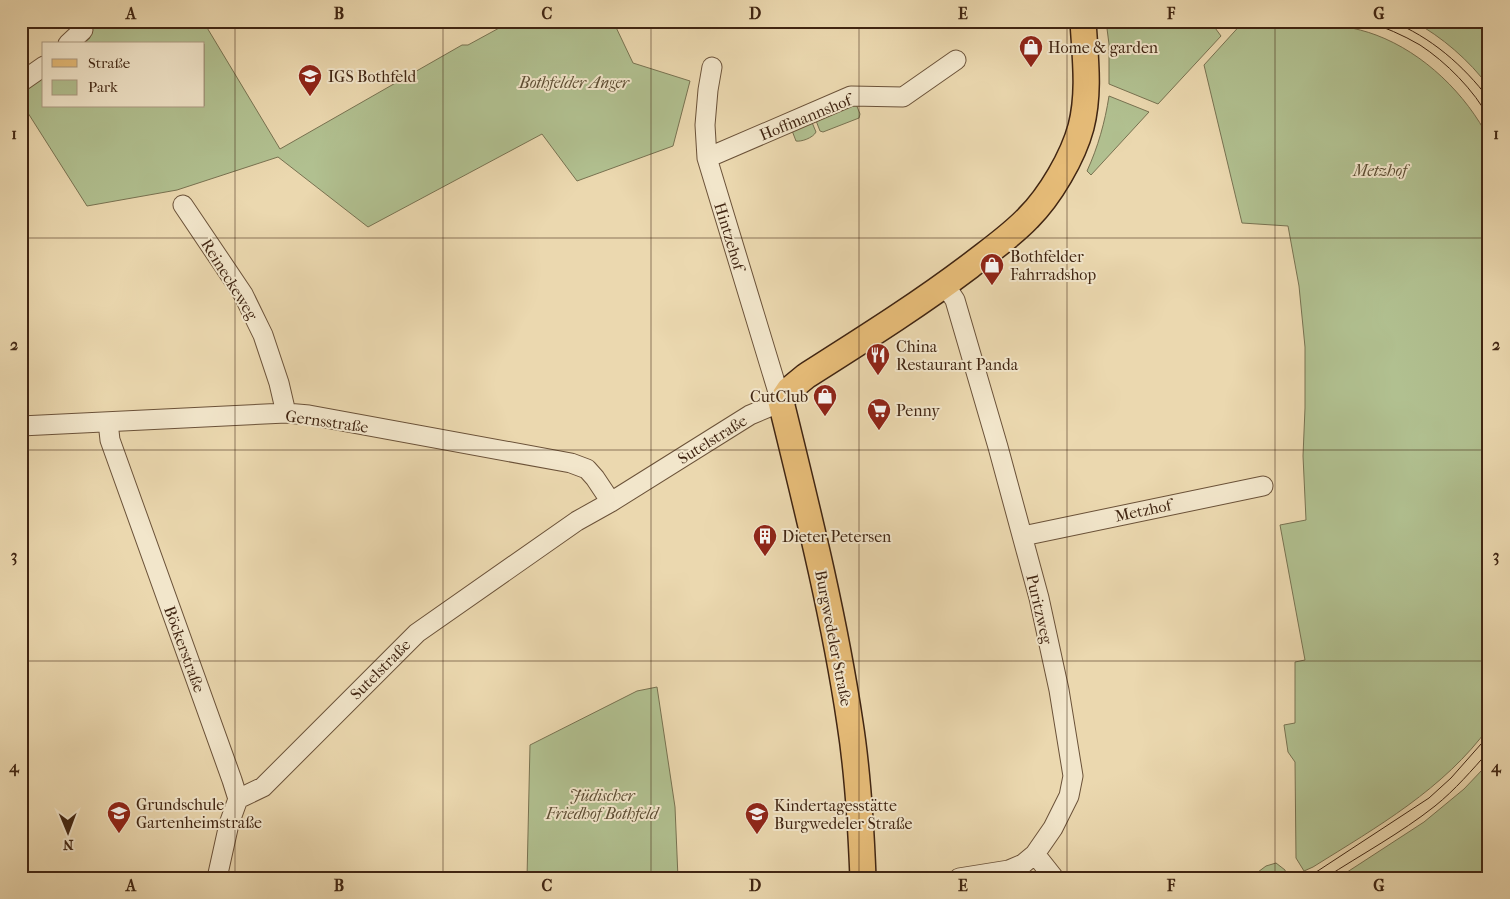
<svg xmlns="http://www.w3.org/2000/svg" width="1510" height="899" viewBox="0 0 1510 899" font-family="'IM FELL French Canon',serif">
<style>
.green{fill:#b1c090;stroke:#787251}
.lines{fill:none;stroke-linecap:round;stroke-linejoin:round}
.minor-casing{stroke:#6b5239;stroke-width:21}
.major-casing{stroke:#402512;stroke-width:28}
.minor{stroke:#f2e6cb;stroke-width:19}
.major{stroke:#e6bc78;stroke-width:25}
.tram{stroke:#402512;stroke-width:1}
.grid{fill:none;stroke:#402512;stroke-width:1;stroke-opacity:0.55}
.labels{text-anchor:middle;stroke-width:4;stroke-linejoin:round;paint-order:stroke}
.poi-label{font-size:16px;fill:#402512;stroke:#f2e6cb;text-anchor:start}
.park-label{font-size:16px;font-style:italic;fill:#5c4c32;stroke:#f2e6cb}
.street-label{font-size:16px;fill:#402512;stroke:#f2e6cb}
.neatline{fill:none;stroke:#402512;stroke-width:2}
.grid-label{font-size:16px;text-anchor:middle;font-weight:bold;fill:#402512}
</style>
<rect width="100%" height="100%" fill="#ebd8af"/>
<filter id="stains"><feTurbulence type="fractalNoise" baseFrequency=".004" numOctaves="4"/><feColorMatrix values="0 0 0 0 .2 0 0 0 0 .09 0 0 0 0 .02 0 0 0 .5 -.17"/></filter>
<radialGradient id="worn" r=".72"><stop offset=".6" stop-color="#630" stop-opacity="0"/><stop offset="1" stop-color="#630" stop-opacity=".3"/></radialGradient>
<!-- green -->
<path class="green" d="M 79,21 L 203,21 L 280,149 L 462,45 L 468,45 L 512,21 L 613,21 L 633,63 L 690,81 L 673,146 L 577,181 L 542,134 L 368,227 L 278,157 L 177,190 L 87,206 L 21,102 L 21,90 L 44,73 L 44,106 L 204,106 L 204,44 L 83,44 L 90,38 Z
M 1106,21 L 1210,21 L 1221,36 L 1158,104 L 1109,84 L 1109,44 Z
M 1244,21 C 1266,21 1288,20 1309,21 C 1328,23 1358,28 1376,35 C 1424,53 1466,94 1489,139 L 1489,727 C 1444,789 1377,827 1313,867 L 1304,871 L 1296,858 L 1295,762 L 1288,752 L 1284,725 L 1295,723 L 1295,662 L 1305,660 L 1280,525 L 1306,520 L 1303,456 L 1305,408 L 1305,347 L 1299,286 L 1288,226 L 1242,223 L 1204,65 Z
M 1413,21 L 1451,21 L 1489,29 L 1489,87 C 1469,60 1442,37 1413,21 Z
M 1109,96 L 1149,112 L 1091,175 L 1087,171 C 1098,147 1105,122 1109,96 Z
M 856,104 L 860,114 L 859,118 L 823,132 L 820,131 L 815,118 Z
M 811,120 L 816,132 C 813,138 801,142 796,141 L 791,128 Z
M 657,687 L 675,807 L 678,878 L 527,878 L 530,745 L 637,691 Z
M 1483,769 L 1489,770 L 1489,878 L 1338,878 L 1424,822 L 1464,789 Z
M 1276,863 L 1285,870 L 1287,878 L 1250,878 L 1266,866 Z"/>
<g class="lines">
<!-- minor casing -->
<g class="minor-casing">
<path id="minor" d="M 68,44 L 83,30
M 21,82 L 44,66
M 707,158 L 851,96 L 903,97 L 956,60
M 183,205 L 243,294 L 263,335 L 279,383 L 286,413
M 945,285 L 955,300 L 998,447 L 1039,598 L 1059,690 L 1073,776 L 1069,796 L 1053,828 L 1035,854 L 1023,864 L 1009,870 L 959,878
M 108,422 L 110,440 L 232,780 L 238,799 L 229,824 L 217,878
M 21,426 L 286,413 L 309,415 L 571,463 L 587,469 L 595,478 L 611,502
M 1023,536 L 1263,486
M 238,799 L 263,787 L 417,633 L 577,521 L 611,502 L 750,415 L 781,402 L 707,158 L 705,125 L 708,90 L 712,67
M 1035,854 L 1054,878"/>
</g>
<!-- major casing -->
<g class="major-casing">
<path id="major" d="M 863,878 C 861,826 858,774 850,723 C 834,615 807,508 781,402 L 789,390 L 806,376 C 861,341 917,306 970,266 C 989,251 1011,236 1028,218 C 1050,196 1073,157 1081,127 C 1090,92 1085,56 1083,21"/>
</g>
<!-- minor -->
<use href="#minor" class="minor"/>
<!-- major -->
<use href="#major" class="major"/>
<!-- tram -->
<path class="tram" d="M 1366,21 C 1384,27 1403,35 1420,45 C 1446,62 1474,90 1489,118
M 1391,21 C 1431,37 1463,65 1489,99
M 1307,878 L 1429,798 L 1451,778 L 1489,735
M 1325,878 C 1362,854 1401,833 1435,806 C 1455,790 1472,770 1489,751"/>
</g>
<!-- grid -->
<path class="grid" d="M 235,21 L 235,878M 443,21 L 443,878M 651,21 L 651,878M 859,21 L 859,878M 1067,21 L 1067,878M 1275,21 L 1275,878M 21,238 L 1489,238M 21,450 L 1489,450M 21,661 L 1489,661"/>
<!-- icons -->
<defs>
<g id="shop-pin" transform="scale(1.25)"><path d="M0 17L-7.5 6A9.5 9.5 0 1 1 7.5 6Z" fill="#8f2418" stroke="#f2e6cb"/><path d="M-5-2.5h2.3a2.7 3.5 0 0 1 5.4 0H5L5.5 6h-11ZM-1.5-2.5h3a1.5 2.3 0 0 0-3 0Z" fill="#fff"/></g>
<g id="school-pin" transform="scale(1.25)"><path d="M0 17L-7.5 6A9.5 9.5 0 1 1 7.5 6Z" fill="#8f2418" stroke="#f2e6cb"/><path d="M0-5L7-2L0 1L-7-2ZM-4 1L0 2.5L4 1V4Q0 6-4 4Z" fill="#fff"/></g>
<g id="restaurant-pin" transform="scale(1.25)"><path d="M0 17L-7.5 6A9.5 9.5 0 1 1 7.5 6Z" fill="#8f2418" stroke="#f2e6cb"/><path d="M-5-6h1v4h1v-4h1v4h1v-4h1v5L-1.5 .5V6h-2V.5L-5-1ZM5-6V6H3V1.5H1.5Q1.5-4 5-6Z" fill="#fff"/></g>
<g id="supermarket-pin" transform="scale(1.25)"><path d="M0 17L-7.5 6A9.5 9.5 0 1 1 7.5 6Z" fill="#8f2418" stroke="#f2e6cb"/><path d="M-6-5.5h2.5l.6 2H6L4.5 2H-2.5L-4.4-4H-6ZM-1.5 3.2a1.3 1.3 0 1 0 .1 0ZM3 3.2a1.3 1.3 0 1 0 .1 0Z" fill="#fff"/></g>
<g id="building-pin" transform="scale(1.25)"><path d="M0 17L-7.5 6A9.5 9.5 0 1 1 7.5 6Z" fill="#8f2418" stroke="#f2e6cb"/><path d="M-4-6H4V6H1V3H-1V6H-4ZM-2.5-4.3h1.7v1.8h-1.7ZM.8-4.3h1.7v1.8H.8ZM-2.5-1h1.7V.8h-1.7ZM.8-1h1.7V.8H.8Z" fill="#fff"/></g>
</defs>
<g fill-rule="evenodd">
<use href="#shop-pin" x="1031" y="47"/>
<use href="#school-pin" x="310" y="76"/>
<use href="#shop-pin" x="992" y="265"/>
<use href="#restaurant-pin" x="878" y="355"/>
<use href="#shop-pin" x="825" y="396"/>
<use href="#supermarket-pin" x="879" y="410"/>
<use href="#building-pin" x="765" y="536"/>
<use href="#school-pin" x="119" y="813"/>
<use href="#school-pin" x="757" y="814"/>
</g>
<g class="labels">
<!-- poi labels -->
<g class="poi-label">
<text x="1048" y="53">Home &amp; garden</text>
<text x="328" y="82">IGS Bothfeld</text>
<text x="1010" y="262">Bothfelder<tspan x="1010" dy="18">Fahrradshop</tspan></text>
<text x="896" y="352">China<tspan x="896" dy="18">Restaurant Panda</tspan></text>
<text x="808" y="402" text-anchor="end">CutClub</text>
<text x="896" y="416">Penny</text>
<text x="782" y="542">Dieter Petersen</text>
<text x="136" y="810">Grundschule<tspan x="136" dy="18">Gartenheimstraße</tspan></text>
<text x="774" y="811">Kindertagesstätte<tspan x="774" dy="18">Burgwedeler Straße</tspan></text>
</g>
<!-- park labels -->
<g class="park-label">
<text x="574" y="88">Bothfelder Anger</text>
<text x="1380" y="176">Metzhof</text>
<text x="602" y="801">Jüdischer<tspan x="602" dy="18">Friedhof Bothfeld</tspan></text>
</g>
<!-- street labels -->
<g class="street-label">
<text transform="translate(805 117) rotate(-22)" y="6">Hoffmannshof</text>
<text transform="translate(730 236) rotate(73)" y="6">Hintzehof</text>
<text transform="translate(230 279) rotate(58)" y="6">Reineckeweg</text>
<text transform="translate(327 421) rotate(8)" y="6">Gernsstraße</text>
<text transform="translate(712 439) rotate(-32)" y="6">Sutelstraße</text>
<text transform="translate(1143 510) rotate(-12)" y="6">Metzhof</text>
<text transform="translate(1040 609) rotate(77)" y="6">Puritzweg</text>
<text transform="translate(834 638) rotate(79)" y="6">Burgwedeler Straße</text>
<text transform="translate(185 649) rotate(70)" y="6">Böckerstraße</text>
<text transform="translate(380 669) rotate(-45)" y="6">Sutelstraße</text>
</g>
</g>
<!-- margin -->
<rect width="1510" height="899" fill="none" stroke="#ebd8af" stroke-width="55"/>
<!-- legend -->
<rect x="42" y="42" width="162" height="65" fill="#f2e6cb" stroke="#ab9981"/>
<rect x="52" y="59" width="25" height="8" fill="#e6bc78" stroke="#ab9981"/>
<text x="88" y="68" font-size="15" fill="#402512">Straße</text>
<rect x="52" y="80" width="25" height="15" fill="#b1c090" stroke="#ab9981"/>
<text x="88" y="92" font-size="15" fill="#402512">Park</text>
<!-- north arrow -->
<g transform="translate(68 832) rotate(179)" stroke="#f2e6cb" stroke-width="4" paint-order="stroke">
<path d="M0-4L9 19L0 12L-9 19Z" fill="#402512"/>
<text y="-8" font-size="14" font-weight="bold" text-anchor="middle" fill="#402512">N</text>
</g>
<rect x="28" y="28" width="1454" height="844" class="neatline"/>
<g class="grid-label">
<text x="131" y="19">A</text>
<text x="339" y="19">B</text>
<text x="547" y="19">C</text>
<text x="755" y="19">D</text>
<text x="963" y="19">E</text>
<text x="1171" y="19">F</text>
<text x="1379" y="19">G</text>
<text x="14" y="139">1</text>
<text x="1496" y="139">1</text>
<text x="14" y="350">2</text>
<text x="1496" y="350">2</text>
<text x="14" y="561">3</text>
<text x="1496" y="561">3</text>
<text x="14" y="772">4</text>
<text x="1496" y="772">4</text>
<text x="131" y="891">A</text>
<text x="339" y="891">B</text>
<text x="547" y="891">C</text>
<text x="755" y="891">D</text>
<text x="963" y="891">E</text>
<text x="1171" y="891">F</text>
<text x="1379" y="891">G</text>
</g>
<rect width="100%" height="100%" filter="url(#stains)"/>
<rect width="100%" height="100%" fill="url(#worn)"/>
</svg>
